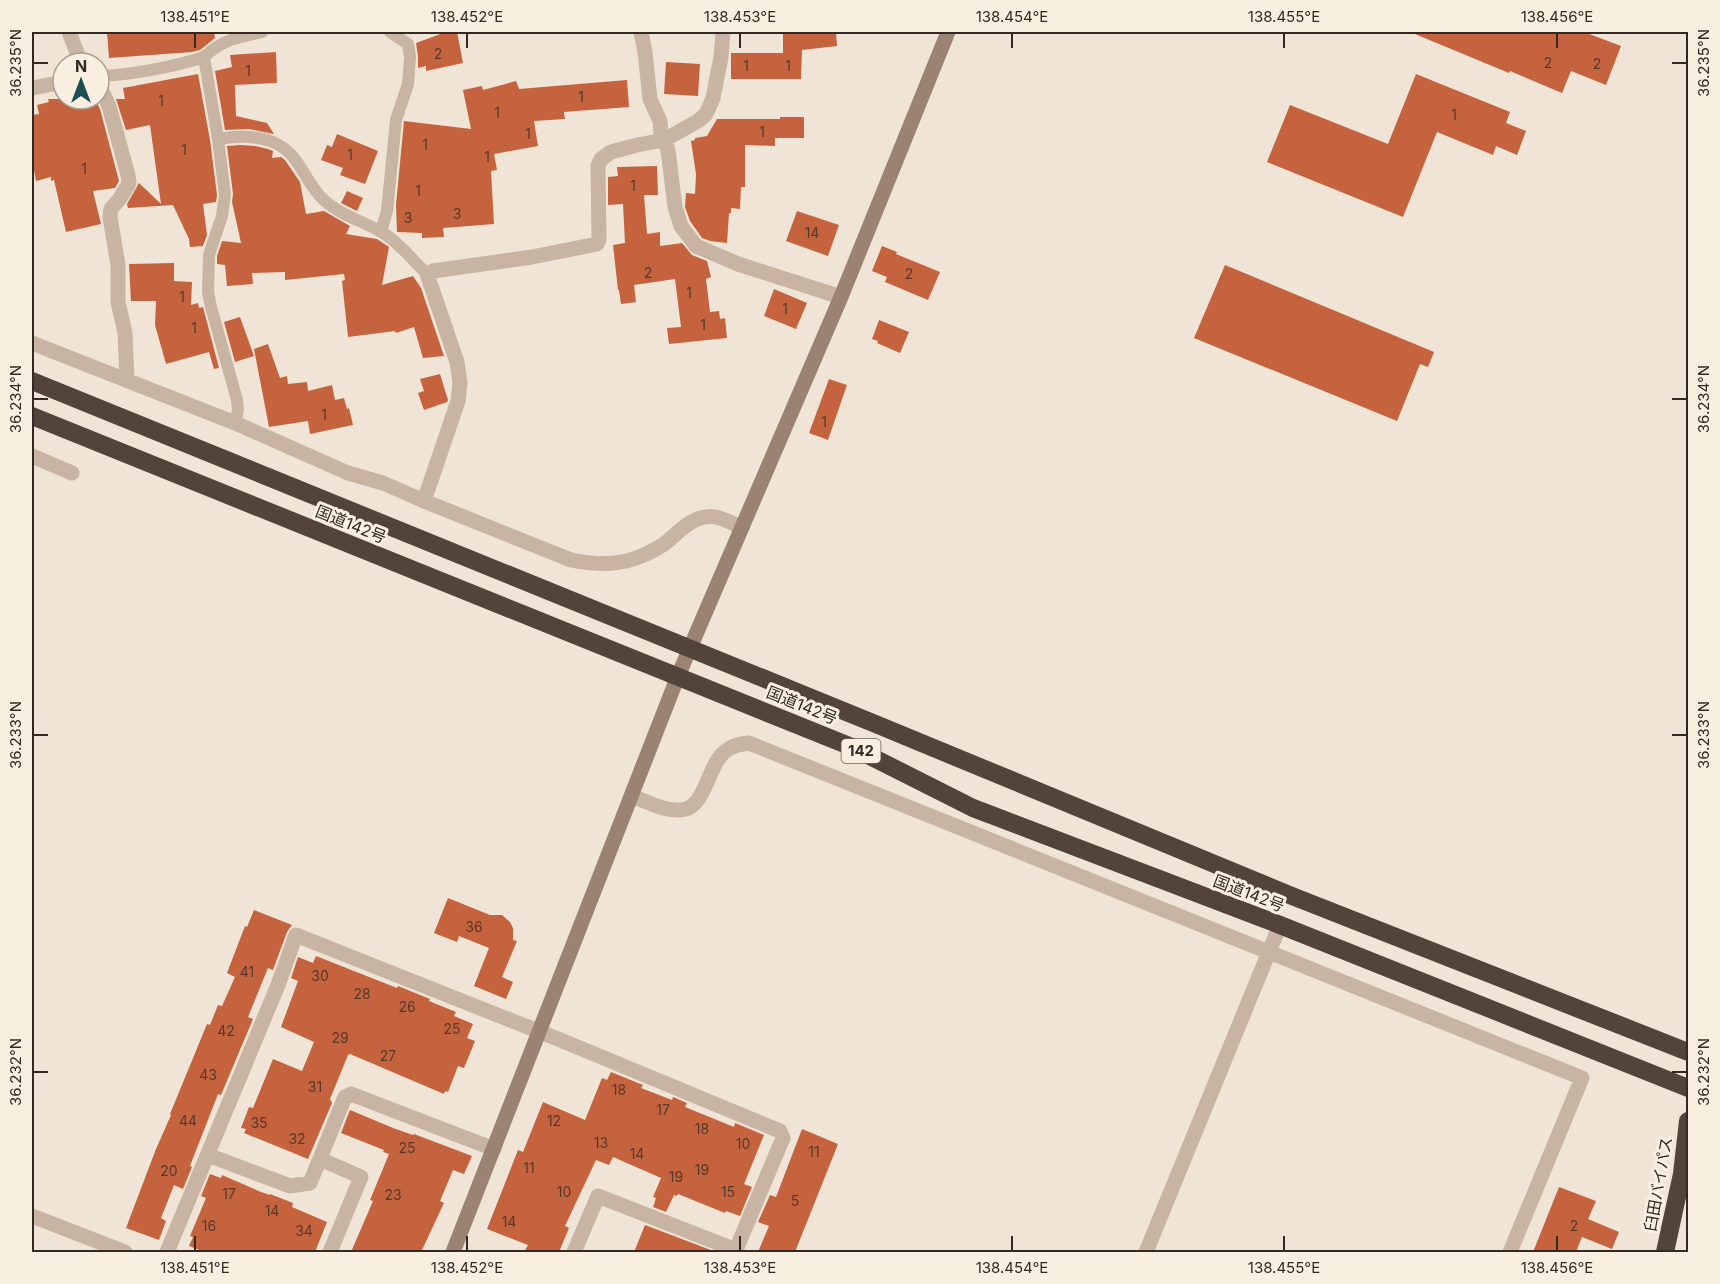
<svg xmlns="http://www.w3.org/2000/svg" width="1720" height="1284" viewBox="0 0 1720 1284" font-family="Inter,'Noto Sans JP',sans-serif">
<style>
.building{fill:#c5633e}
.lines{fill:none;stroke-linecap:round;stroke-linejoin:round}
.lane{stroke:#c8b4a2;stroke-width:12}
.street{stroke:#c8b4a2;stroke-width:15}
.secondary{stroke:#9b8374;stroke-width:15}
.highway{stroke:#53443b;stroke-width:18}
.ticks{fill:none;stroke:#322924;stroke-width:2}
.labels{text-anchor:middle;stroke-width:6;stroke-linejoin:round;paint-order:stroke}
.number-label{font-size:14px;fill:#57382a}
.shield{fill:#f8efe1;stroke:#6d645d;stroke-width:1.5}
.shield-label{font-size:15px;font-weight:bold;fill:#322924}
.street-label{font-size:16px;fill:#322924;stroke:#f8efe1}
.neatline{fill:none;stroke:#322924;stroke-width:2}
.ticks-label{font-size:15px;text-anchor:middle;fill:#322924}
</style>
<rect width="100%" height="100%" fill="#f0e4d6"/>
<!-- building -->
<path class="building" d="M 107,32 L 214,32 L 215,38 L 200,50 L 192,52 L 109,58 Z
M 446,32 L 457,32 L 463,63 L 426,71 L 426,66 L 418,68 L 418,56 L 416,43 Z
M 783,32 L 836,32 L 837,46 L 802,50 L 801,79 L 731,79 L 731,53 L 783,53 Z
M 1410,32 L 1584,32 L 1621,46 L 1606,85 L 1571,71 L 1562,93 L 1510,71 L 1509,73 Z
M 276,52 L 277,83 L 235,85 L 236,116 L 267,123 L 274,134 L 249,129 L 225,130 L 215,71 L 232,67 L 230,55 Z
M 666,62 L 700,64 L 698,96 L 664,94 Z
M 198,74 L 210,140 L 217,195 L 216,202 L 203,204 L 207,235 L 203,246 L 190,247 L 189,239 L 173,205 L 128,208 L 127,204 L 139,183 L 161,204 L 150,125 L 126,130 L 116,99 L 125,99 L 123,88 Z
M 1416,74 L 1510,112 L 1506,123 L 1526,131 L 1517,155 L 1496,146 L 1493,155 L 1437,132 L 1403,217 L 1267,162 L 1290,105 L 1388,144 Z
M 627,80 L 629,107 L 564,112 L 565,119 L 534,121 L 538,146 L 494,154 L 497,170 L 491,171 L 494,224 L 443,228 L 444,237 L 422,238 L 422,233 L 397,232 L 396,205 L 404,121 L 471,129 L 463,90 L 482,86 L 483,90 L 516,81 L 519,89 Z
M 48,99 L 95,99 L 100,109 L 119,181 L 115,188 L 93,191 L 101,224 L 66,232 L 54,180 L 51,181 L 51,177 L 36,181 L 32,160 L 32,115 L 39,114 L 37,105 L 49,102 Z
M 780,117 L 804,117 L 804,138 L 775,138 L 775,146 L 745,145 L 745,187 L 741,187 L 740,209 L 731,208 L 731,213 L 729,213 L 727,243 L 710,241 L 702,238 L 690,221 L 685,207 L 686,193 L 695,194 L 696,174 L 691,141 L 695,140 L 695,138 L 707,136 L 717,119 L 780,119 Z
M 337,134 L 378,151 L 365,184 L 340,175 L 343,168 L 321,160 L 327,145 L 332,147 Z
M 240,145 L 255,146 L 268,149 L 273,151 L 272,158 L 281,157 L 285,160 L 300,182 L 306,214 L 324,211 L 350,226 L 346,234 L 377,239 L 389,247 L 382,285 L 413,276 L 421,288 L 444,356 L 423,358 L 414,327 L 396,333 L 395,331 L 348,337 L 342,281 L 345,280 L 344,274 L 285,280 L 285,272 L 252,273 L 253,284 L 227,286 L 225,265 L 217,264 L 217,256 L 222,241 L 241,243 L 232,202 L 233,194 L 227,146 Z
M 657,166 L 658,195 L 644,195 L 647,234 L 660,232 L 660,246 L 682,243 L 692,255 L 707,261 L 711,277 L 706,279 L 710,312 L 719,311 L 720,319 L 725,318 L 727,338 L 669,344 L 667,328 L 681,327 L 675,279 L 634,285 L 636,302 L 621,304 L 619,290 L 618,290 L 613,245 L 625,243 L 623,204 L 608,205 L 608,177 L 618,176 L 617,167 Z
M 347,191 L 363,198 L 357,211 L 341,203 Z
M 797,211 L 839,225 L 828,256 L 786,241 Z
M 882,246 L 897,252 L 896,254 L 940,272 L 928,300 L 885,282 L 887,277 L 872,271 Z
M 174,263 L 174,281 L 192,282 L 191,305 L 198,303 L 199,308 L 203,307 L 219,368 L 214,369 L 209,352 L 166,364 L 155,325 L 156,301 L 131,301 L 129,264 Z
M 1225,265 L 1434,352 L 1428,367 L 1420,364 L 1397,421 L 1194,338 Z
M 774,289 L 807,303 L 796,329 L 764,316 Z
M 240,317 L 254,356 L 235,362 L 224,322 Z
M 879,320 L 909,332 L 900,353 L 877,343 L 878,341 L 872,339 Z
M 268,344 L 280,378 L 287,376 L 288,384 L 307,382 L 308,391 L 332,385 L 335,400 L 344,398 L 347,409 L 349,408 L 353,425 L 310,434 L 308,421 L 269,427 L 254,349 Z
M 440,374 L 448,400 L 447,402 L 424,410 L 418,393 L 424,391 L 420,379 Z
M 829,379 L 847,385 L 828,440 L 809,433 Z
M 448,898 L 490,915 L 502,915 L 510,922 L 513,928 L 513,940 L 517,941 L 502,977 L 513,982 L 506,999 L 474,986 L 489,948 L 459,936 L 457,942 L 434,933 Z
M 254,910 L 292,925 L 287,932 L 273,970 L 268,968 L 248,1017 L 253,1019 L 221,1095 L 218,1094 L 190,1166 L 192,1167 L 183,1189 L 174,1185 L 161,1218 L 166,1221 L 159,1240 L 126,1228 L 156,1149 L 171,1115 L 170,1114 L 207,1024 L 210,1025 L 218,1005 L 222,1006 L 235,977 L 227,973 L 245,926 L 247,927 Z
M 316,956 L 397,988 L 398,986 L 430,999 L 429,1001 L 456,1012 L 454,1016 L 473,1024 L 467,1038 L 475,1041 L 464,1068 L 458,1066 L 448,1092 L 445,1091 L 444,1094 L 350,1054 L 348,1055 L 330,1099 L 332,1103 L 308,1159 L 244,1133 L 246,1129 L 241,1128 L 249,1107 L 253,1108 L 273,1059 L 302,1071 L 314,1042 L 281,1027 L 298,981 L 291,978 L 298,957 L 313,963 Z
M 611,1072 L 643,1085 L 641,1088 L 672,1100 L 673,1097 L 687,1103 L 685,1107 L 734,1127 L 735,1123 L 764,1135 L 744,1184 L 752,1187 L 740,1216 L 726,1211 L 725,1213 L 678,1194 L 677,1196 L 674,1195 L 666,1212 L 653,1207 L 656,1198 L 653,1197 L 661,1178 L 613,1157 L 609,1165 L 596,1160 L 565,1226 L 569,1228 L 559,1252 L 524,1252 L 528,1245 L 487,1229 L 518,1150 L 523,1152 L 543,1102 L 585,1120 L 602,1078 L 607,1080 Z
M 350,1110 L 393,1128 L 413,1135 L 414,1134 L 472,1156 L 464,1174 L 453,1170 L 440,1201 L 444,1203 L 421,1252 L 351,1252 L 373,1201 L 370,1200 L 389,1154 L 383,1152 L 384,1150 L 341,1133 Z
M 802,1129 L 838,1144 L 795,1252 L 758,1252 L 769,1226 L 758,1222 L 770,1195 L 776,1197 Z
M 210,1174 L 221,1178 L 222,1175 L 261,1192 L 270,1195 L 270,1194 L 293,1203 L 292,1207 L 327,1222 L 315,1252 L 204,1252 L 189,1246 L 193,1237 L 190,1236 L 206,1198 L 201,1196 Z
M 1559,1187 L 1596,1201 L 1588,1219 L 1619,1232 L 1612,1249 L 1582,1237 L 1576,1252 L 1533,1252 Z
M 645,1225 L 716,1252 L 634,1252 Z"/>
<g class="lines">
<!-- lane -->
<path class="lane" d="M 204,57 C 223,39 237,38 262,32
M 99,76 C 131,75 173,67 204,57 L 218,139 C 236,136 260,135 277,144 C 299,155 304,179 320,196 C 337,215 362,220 383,233 C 400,243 413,261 427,274
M 218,139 L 225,195 L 222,216 L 209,255 L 208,292 L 211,307 L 237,400 L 238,410 L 235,423
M 381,232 L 387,211 L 396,120 L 408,84 L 410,57 L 408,44 L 390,32"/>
<!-- street -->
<path class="street" d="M 69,32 L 81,63
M 641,32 L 645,52 L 650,99 L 660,121 L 661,133 L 668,150 L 675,207 L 681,226 L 696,246 L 738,264 L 841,297
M 723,32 L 721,57 L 713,98 L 706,114 L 698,121 L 664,140 L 637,145 L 611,152 L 601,159 L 598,166 L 599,239 L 597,244 L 532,257 L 433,271 L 427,274 L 457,362 L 460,383 L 458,401 L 424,501 L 571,560 C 596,565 620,566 644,555 C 652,551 661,547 668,541 C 681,529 697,513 716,517 C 725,519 734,524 742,528
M 99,85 L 109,106 L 128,175 L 129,183 L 121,197 L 111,209 L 110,217 L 118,265 L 118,302 L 125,333 L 127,380
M 32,88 L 63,82
M 32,343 L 235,423 L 348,473 L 383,483 L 424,501
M 32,456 L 72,473
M 632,796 C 647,802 664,811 681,810 C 707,808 707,763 727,750 C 733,745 741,744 749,743 L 1582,1078 L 1510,1252
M 208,1155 L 290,1186 L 310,1183 L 345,1097 L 351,1094 L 494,1149
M 320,1159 L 361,1177 L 330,1252
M 32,1216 L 125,1252
M 167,1252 L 278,985 L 296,935 L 558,1039 L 780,1131 L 783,1138 L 735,1252
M 574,1252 L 598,1196 L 736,1250
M 1146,1252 L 1280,925"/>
<!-- secondary -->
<path class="secondary" d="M 453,1252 L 678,676 L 841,297 L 948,32"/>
<!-- highway -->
<path class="highway" d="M 32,381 L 878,725 L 1292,896 L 1688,1052
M 32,416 L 852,747 L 973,808 L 1280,925 L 1688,1088
M 1665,1252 L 1682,1174 L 1688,1121"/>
</g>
<!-- ticks -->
<path class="ticks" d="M 195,33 L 195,48M 467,33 L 467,48M 740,33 L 740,48M 1012,33 L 1012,48M 1284,33 L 1284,48M 1557,33 L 1557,48M 33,63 L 48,63M 1672,63 L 1687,63M 33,399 L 48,399M 1672,399 L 1687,399M 33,735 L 48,735M 1672,735 L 1687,735M 33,1072 L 48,1072M 1672,1072 L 1687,1072M 195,1236 L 195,1251M 467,1236 L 467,1251M 740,1236 L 740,1251M 1012,1236 L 1012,1251M 1284,1236 L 1284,1251M 1557,1236 L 1557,1251"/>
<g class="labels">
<!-- number labels -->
<g class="number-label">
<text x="438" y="59">2</text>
<text x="1548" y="68">2</text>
<text x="1597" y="69">2</text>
<text x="746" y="71">1</text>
<text x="788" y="71">1</text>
<text x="248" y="76">1</text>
<text x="581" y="102">1</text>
<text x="161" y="106">1</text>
<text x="497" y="118">1</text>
<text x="1454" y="120">1</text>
<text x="762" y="137">1</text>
<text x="528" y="139">1</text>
<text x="425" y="150">1</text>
<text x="184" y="155">1</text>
<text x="350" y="160">1</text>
<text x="487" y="162">1</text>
<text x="84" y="174">1</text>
<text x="633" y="191">1</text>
<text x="418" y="196">1</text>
<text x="457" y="219">3</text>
<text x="408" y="223">3</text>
<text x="812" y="238">14</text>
<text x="648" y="278">2</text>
<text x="909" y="279">2</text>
<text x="689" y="298">1</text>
<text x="182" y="302">1</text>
<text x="785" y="314">1</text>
<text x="703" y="330">1</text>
<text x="194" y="333">1</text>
<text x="324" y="420">1</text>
<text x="824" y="427">1</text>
<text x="474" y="932">36</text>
<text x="247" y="977">41</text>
<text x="320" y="981">30</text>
<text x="362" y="999">28</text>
<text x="407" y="1012">26</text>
<text x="452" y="1034">25</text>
<text x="226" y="1036">42</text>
<text x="340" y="1043">29</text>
<text x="388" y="1061">27</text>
<text x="208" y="1080">43</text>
<text x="315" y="1092">31</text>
<text x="619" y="1095">18</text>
<text x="663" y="1115">17</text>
<text x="188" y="1126">44</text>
<text x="554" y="1126">12</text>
<text x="259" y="1128">35</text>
<text x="702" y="1134">18</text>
<text x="297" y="1144">32</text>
<text x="601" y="1148">13</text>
<text x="743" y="1149">10</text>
<text x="407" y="1153">25</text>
<text x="814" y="1157">11</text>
<text x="637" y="1159">14</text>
<text x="529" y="1173">11</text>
<text x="702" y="1175">19</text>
<text x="169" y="1176">20</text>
<text x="676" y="1182">19</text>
<text x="564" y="1197">10</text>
<text x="728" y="1197">15</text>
<text x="229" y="1199">17</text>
<text x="393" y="1200">23</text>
<text x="795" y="1206">5</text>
<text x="272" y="1216">14</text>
<text x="509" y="1227">14</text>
<text x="209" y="1231">16</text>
<text x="1574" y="1231">2</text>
<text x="304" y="1236">34</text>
</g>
<!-- shield labels -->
<rect class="shield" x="841.5" y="739" width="39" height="24" rx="4.5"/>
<g class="shield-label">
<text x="861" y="756">142</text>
</g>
<!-- street labels -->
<g class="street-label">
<text transform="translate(351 524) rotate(22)" y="6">国道142号</text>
<text transform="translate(802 705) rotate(22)" y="6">国道142号</text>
<text transform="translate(1249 893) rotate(21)" y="6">国道142号</text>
<text transform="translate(1658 1184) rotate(-80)" y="6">臼田バイパス</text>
</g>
</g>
<!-- border -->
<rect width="1720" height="1284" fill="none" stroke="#f8efe1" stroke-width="66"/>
<!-- north arrow -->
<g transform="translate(81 81)"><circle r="28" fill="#f8efe1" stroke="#a9a095" stroke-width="1.5"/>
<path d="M0-4.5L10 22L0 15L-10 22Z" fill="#1b4d53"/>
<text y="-9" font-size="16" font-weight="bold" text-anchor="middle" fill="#322924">N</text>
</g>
<rect x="33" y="33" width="1654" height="1218" class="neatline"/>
<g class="ticks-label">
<text x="195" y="22">138.451°E</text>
<text x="467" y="22">138.452°E</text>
<text x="740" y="22">138.453°E</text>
<text x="1012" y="22">138.454°E</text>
<text x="1284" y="22">138.455°E</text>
<text x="1557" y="22">138.456°E</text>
<text transform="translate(16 63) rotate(-90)" y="5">36.235°N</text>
<text transform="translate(1704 63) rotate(-90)" y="5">36.235°N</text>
<text transform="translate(16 399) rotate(-90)" y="5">36.234°N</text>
<text transform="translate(1704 399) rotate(-90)" y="5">36.234°N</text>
<text transform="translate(16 735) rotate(-90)" y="5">36.233°N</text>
<text transform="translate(1704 735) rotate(-90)" y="5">36.233°N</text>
<text transform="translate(16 1072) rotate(-90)" y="5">36.232°N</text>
<text transform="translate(1704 1072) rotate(-90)" y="5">36.232°N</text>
<text x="195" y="1273">138.451°E</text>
<text x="467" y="1273">138.452°E</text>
<text x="740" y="1273">138.453°E</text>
<text x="1012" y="1273">138.454°E</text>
<text x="1284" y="1273">138.455°E</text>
<text x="1557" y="1273">138.456°E</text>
</g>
</svg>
